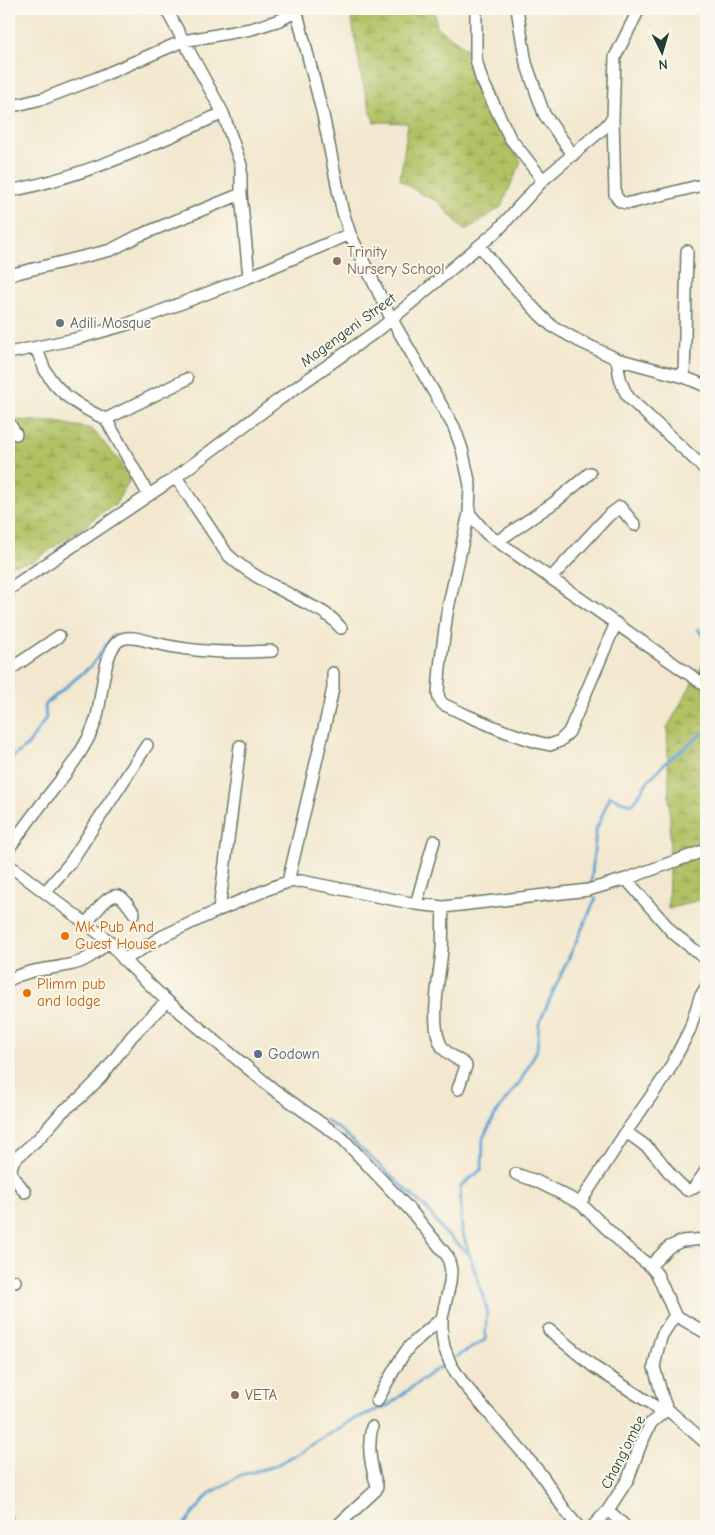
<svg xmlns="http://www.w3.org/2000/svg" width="715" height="1535" viewBox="0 0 715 1535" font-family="'Comic Neue',sans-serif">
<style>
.wetland{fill:url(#wetland-marsh);stroke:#687f4c}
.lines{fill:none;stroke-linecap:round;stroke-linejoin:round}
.stream{stroke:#5ca2d1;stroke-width:3}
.street-casing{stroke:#69796a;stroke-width:14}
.street{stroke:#fff;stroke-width:11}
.education-dot{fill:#8d6e63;stroke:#fbf7ec;stroke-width:2}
.worship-dot{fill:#6b7280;stroke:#fbf7ec;stroke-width:2}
.food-dot{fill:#e8710a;stroke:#fbf7ec;stroke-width:2}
.service-dot{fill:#5c6f8a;stroke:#fbf7ec;stroke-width:2}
.labels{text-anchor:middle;stroke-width:4;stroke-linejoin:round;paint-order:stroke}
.education-label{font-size:15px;fill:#785e54;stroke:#fbf7ec;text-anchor:start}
.worship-label{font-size:15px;fill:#5b616d;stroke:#fbf7ec;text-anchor:start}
.street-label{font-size:15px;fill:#1f3d34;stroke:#fbf7ec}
.food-label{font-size:15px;fill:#c56008;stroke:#fbf7ec;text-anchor:start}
.service-label{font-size:15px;fill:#4e5e75;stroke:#fbf7ec;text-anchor:start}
</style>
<defs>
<pattern id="wetland-marsh" width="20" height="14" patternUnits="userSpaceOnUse" patternTransform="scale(1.25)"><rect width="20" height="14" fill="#b1c164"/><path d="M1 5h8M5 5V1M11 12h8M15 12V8" fill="none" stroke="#8f9e53"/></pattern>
</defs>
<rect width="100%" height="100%" fill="#fbf7ec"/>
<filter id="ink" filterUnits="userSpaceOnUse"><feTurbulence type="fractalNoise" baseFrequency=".02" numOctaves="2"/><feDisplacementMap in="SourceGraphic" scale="10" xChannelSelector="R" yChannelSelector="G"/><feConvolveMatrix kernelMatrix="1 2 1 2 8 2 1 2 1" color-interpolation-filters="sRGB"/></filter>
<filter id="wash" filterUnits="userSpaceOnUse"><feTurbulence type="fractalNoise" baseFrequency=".0096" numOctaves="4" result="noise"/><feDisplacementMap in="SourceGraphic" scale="20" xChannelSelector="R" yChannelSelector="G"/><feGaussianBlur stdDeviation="1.12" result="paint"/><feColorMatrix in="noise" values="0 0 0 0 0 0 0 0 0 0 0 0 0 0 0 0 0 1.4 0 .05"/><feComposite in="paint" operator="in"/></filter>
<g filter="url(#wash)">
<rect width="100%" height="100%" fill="#f3e8cf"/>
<!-- wetland -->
<path class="wetland" d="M 354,9 L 434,9 L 437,27 L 472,53 L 498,114 L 521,162 L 501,207 L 465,231 L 437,201 L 421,194 L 400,180 L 408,123 L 374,122 L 362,80 L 351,15 Z
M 14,420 L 56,422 L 92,429 L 132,476 L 115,505 L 102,512 L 82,528 L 32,562 L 9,565 L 9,422 Z
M 706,658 L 706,898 L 668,909 L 670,827 L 667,728 Z"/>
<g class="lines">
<!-- stream -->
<path class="stream" d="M 698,629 L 706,639
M 9,760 L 28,745 L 46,718 L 45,707 L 47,703 L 92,665 L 114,634
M 591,885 L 596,830 L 610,796 L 623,802 L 633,804 L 648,781 L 666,762 L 706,731
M 325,1120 L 342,1131 L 427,1209 L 445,1233 L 468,1253
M 456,1357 L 485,1340 L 487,1309 L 462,1231 L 460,1187 L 482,1169 L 483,1138 L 495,1115 L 521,1080 L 537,1050 L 539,1023 L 596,898
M 9,1515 L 14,1526
M 183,1526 L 209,1494 L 241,1475 L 275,1466 L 354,1419 L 389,1405 L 432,1372 L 447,1363"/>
</g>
</g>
<g filter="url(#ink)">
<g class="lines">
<!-- street casing -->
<g class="street-casing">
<path id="street" d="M 166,9 L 223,113 L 241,165 L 241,194 L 249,277
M 296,9 L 323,115 L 342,209 L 350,234 L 391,318 L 454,427 L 462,449 L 470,485 L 469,513 L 447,613 L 440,667 L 438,693 L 439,699 L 443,704 L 466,715 L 504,731 L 537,742 L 550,745 L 560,741 L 569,732 L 616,623
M 476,9 L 476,59 L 481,78 L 510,138 L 543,180
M 517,9 L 526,63 L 544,114 L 573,155
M 9,107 L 45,98 L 97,78 L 183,41 L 251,29 L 280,20 L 297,11
M 613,118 L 615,194 C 619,202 621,203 630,203 L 706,184
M 9,191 C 84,177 154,144 223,113
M 480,246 L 497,268 L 540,315 L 552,326 L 579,341 L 617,359 L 684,377 L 706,386
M 9,275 L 111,250 L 138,236 L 241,194
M 36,348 C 39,355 42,363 45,370 C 57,393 83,409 106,419 L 187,379
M 9,353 L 75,339 L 125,325 L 249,277 L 350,234
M 617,359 C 619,374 620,385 629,398 L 706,470
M 684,377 L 687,251
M 106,419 L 148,494
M 9,423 L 16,434
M 176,477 L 227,554 C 248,574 274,586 300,600 C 317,609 329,613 341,628
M 469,513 L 487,534 L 706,686
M 498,541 L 555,502 L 590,473
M 551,578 L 608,516 L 620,507 L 635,525
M 9,589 L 176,477 L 277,401 L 381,328 L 498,230 L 543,180 L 605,127 L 613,118 L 615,57 L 639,9
M 9,670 L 59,636
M 9,848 C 19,835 28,821 38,809 C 59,781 85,753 96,720 C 102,702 103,645 122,639 C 131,635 146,641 155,643 C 196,653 231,653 272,651
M 9,865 L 109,941 L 124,960 L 167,1001 L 273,1089 L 343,1139 L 411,1211 L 448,1257 L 451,1270 L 450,1283 L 442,1318 L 442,1335 L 444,1347 L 451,1365 L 463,1383 L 540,1473 C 553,1490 563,1511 578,1526
M 626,879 L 673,933 L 706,959
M 288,882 L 329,707 L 333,688 L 333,673
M 45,892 L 70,863 L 147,745
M 416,904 L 434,841
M 443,907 C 442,921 443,935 442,950 C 440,974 428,1028 443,1048 C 448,1055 458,1059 465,1064 L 466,1066 L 458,1089
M 219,910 L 240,746
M 86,924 C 92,917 107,893 118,896 C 124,897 130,908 134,913
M 124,960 L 163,936 L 219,910 L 273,887 L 288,882 L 301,881 L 416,904 L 443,907 L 588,890 L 626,879 L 706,850
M 9,980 C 30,968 50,970 73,964 C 87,961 98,951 109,941
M 626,1132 C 637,1140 649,1147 657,1157 C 667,1169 674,1181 687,1190 L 694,1188 L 706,1171
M 516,1174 L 536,1181 L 580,1203 L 627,1248 L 650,1266 L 657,1274 L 675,1315 L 662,1335 L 658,1348 L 654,1367 L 663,1399 L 667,1409
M 25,1192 L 12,1175 L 11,1168 L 14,1160 L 39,1138 L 62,1112 L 81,1097 L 101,1077 L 132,1036 L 167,1001
M 580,1203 L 626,1132 L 668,1072 L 690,1029 L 700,997 L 706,987
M 650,1266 L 669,1247 L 682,1241 L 706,1239
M 9,1280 L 15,1281
M 675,1315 L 706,1333
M 549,1330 L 594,1367 L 653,1405 L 661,1414
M 377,1401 C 387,1383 396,1364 409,1347 C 419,1337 431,1328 442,1318
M 608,1510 L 625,1526
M 337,1526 L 376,1490 L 377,1486 C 371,1466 367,1448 372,1427
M 593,1526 L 608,1510 L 628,1479 L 640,1446 L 651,1423 L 667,1409 L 706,1443"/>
</g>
<!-- street -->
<use href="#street" class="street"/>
</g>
</g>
<!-- markers -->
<g class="education-dot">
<circle cx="337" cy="261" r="5"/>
<circle cx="235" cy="1395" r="5"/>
</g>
<circle class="worship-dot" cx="60" cy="323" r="5"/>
<g class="food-dot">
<circle cx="65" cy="936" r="5"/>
<circle cx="27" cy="993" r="5"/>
</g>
<circle class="service-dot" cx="258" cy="1054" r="5"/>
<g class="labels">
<!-- education labels -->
<g class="education-label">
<text x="347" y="257">Trinity<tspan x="347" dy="17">Nursery School</tspan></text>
<text x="245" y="1400">VETA</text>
</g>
<!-- worship labels -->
<g class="worship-label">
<text x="70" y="328">Adili Mosque</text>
</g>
<!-- street labels -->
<g class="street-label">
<text transform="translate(348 330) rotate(-36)" y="5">Magengeni Street</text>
<text transform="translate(623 1452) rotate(-63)" y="5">Chang'ombe</text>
</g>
<!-- food labels -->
<g class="food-label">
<text x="75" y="932">Mk Pub And<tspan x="75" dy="17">Guest House</tspan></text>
<text x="37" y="989">Plimm pub<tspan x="37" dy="17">and lodge</tspan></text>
</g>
<!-- service labels -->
<g class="service-label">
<text x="268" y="1059">Godown</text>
</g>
</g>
<!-- margin -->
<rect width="715" height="1535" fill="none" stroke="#fbf7ec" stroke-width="30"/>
<!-- north arrow -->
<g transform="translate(662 52) rotate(175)" stroke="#fbf7ec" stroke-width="4" paint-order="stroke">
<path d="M0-4L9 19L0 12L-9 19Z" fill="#1f3d34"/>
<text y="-8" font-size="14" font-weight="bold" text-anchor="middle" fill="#1f3d34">N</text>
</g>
</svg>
